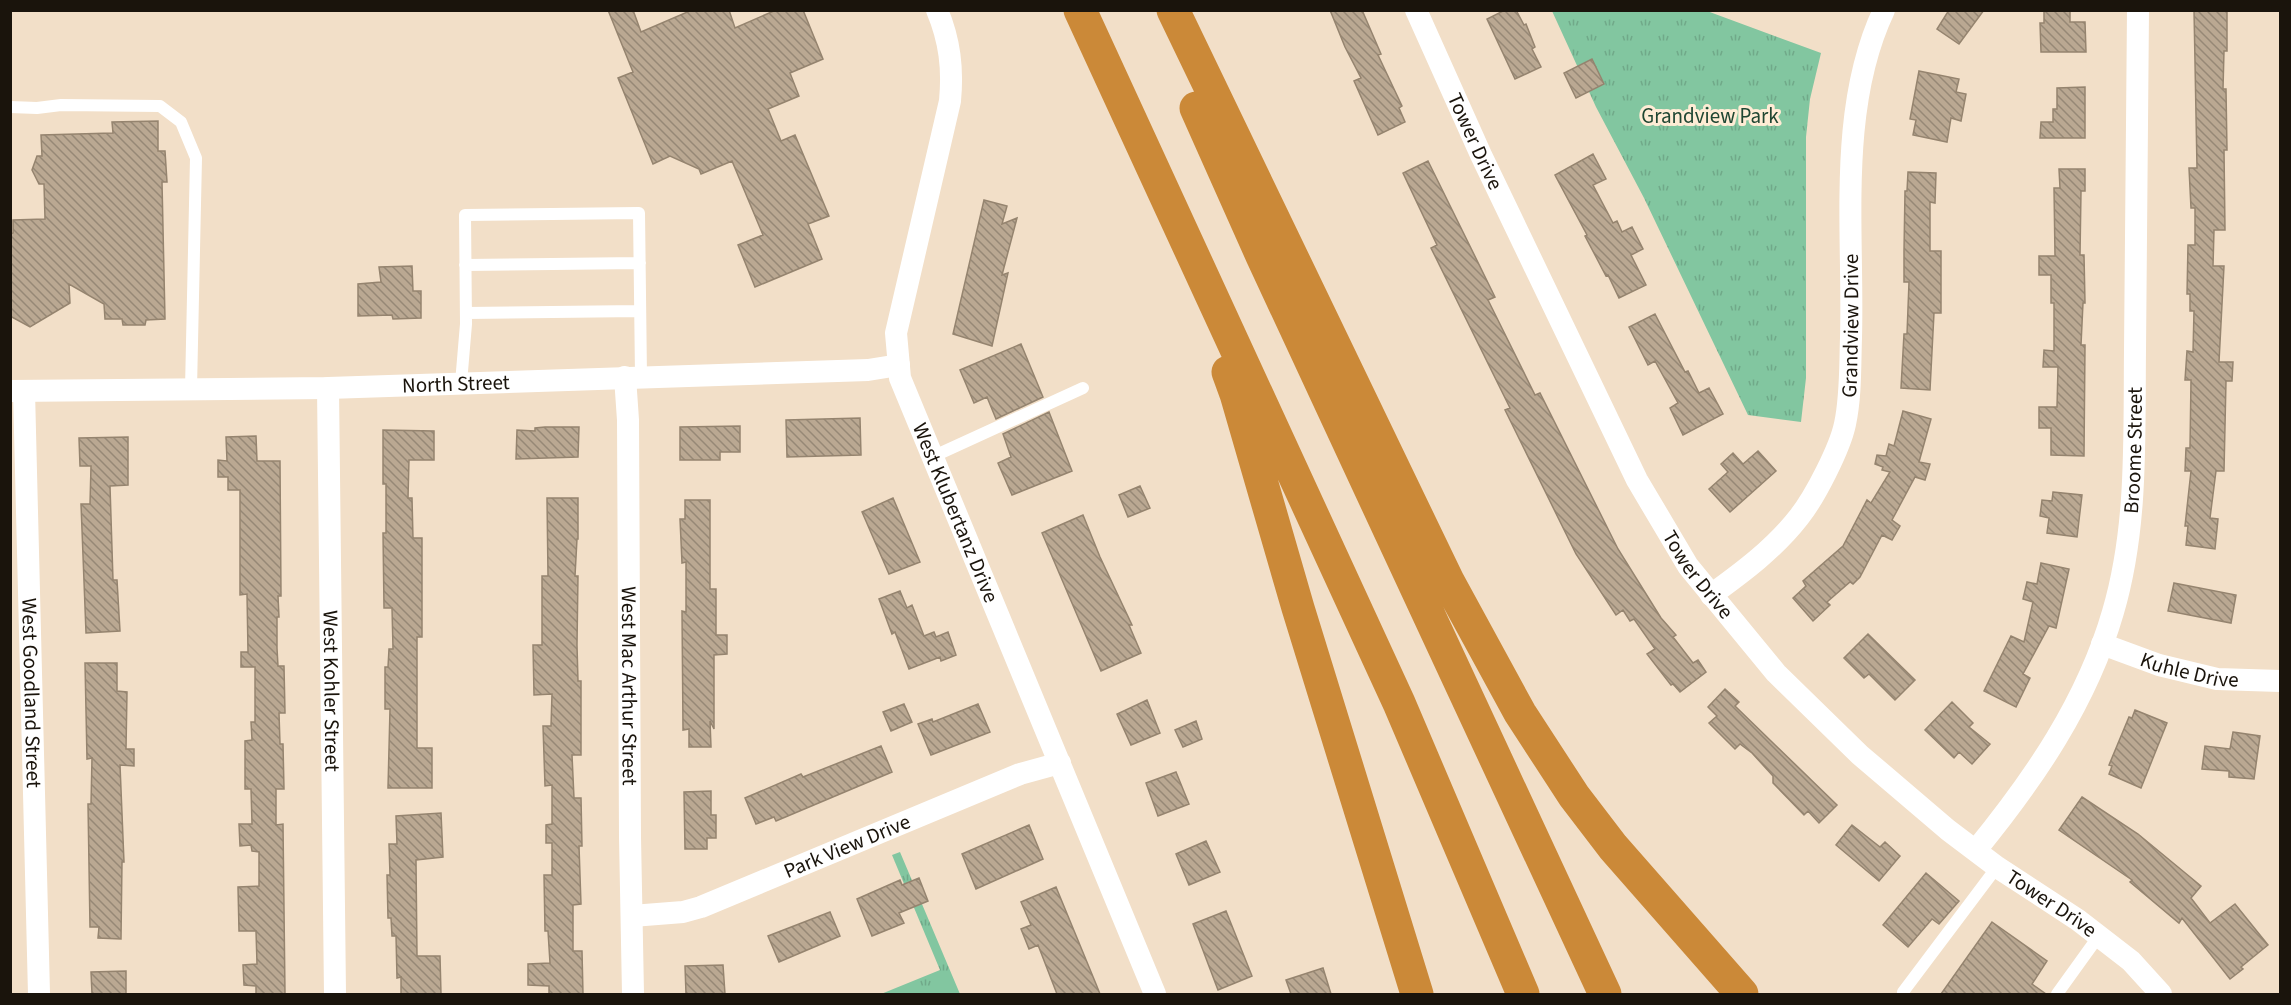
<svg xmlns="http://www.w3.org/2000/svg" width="2291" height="1005" viewBox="0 0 2291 1005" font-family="'Source Sans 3',sans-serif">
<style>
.park{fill:url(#park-tufts)}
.building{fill:url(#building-back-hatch);stroke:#95846f;stroke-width:1.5}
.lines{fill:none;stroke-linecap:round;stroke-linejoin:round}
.service{stroke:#fff;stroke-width:12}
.minor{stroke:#fff;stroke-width:22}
.motorway{stroke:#cb8938;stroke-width:33}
.labels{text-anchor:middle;stroke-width:6;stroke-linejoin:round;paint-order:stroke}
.park-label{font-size:21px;fill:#1f4632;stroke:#ffecd5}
.street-label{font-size:21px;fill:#1a140c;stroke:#ffecd5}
</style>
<defs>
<pattern id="park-tufts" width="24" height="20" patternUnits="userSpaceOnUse" patternTransform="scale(1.5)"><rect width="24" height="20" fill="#82c6a0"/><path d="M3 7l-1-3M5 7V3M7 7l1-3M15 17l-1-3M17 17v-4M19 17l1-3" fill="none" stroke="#70a989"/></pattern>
<pattern id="building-back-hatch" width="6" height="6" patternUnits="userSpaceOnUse" patternTransform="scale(1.5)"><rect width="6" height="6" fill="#baa892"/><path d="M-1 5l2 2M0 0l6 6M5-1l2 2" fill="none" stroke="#968876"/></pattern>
</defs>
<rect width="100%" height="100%" fill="#f2dfc8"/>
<!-- park -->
<path class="park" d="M 1552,11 L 1707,11 L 1821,53 L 1810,99 L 1806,137 L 1806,378 L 1801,422 L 1748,415 L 1644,198 L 1596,107 Z
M 900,852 L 960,994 L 881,994 L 940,970 L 892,855 Z"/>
<!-- building -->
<path class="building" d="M 608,10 L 633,10 L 641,32 L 692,10 L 729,10 L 735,28 L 776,10 L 803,10 L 823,59 L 790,73 L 799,96 L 768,109 L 781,141 L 795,135 L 829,216 L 808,224 L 822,259 L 755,287 L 738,245 L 763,235 L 732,161 L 701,174 L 699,169 L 670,156 L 653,164 L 618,78 L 633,72 Z
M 1330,10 L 1362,10 L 1381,54 L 1378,55 L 1402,106 L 1399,108 L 1405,122 L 1378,135 L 1354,81 L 1361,78 L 1345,47 Z
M 1505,10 L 1516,10 L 1524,25 L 1526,24 L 1535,47 L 1532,49 L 1541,67 L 1515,79 L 1487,19 Z
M 1949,10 L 1984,10 L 1959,44 L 1937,29 Z
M 2044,10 L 2070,10 L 2070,22 L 2085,22 L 2086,52 L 2041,52 L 2040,23 L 2044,23 Z
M 2194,10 L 2227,10 L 2227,51 L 2224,51 L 2223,89 L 2226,89 L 2227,150 L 2224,150 L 2225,230 L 2214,230 L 2213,266 L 2224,266 L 2219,362 L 2233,362 L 2232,381 L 2226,381 L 2224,471 L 2216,471 L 2210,518 L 2218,519 L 2215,549 L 2186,545 L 2188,526 L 2185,526 L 2191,471 L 2185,471 L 2186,448 L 2190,448 L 2191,380 L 2185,380 L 2187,351 L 2193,352 L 2194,311 L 2190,311 L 2190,294 L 2187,294 L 2188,245 L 2195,245 L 2195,208 L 2191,208 L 2189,168 L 2197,168 Z
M 1592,59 L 1604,84 L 1576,98 L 1564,73 Z
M 1919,71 L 1959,79 L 1956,92 L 1966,94 L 1961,121 L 1951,118 L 1947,142 L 1913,135 L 1916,120 L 1910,119 Z
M 2085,87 L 2085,138 L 2040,138 L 2041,122 L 2053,122 L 2053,109 L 2057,109 L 2057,88 Z
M 158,121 L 158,151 L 165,151 L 167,182 L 162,182 L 165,319 L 146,320 L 145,325 L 123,325 L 122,319 L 105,319 L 104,304 L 69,284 L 70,303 L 30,327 L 10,316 L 10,234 L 13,233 L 13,220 L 45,219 L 44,184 L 39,184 L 32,170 L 37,156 L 42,156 L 41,135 L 113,133 L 112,122 Z
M 1593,154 L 1606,179 L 1593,185 L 1613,223 L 1617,221 L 1622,232 L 1632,227 L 1643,249 L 1631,255 L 1646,285 L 1619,298 L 1608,275 L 1606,276 L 1585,236 L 1587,235 L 1555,175 Z
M 1428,161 L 1495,297 L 1488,300 L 1535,395 L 1540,393 L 1618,549 L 1661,618 L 1676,635 L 1673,637 L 1693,663 L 1698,660 L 1706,672 L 1680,692 L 1673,684 L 1671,685 L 1647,654 L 1655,649 L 1634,619 L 1630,621 L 1623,610 L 1616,615 L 1576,554 L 1505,410 L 1510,408 L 1431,248 L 1437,245 L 1403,173 Z
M 2059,169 L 2085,169 L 2085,191 L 2081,191 L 2080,255 L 2084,255 L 2085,303 L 2083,303 L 2081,345 L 2085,345 L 2084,456 L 2051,455 L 2051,428 L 2039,428 L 2039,407 L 2057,407 L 2058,367 L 2043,367 L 2044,350 L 2054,351 L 2054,303 L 2051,303 L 2051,275 L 2039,275 L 2039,256 L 2055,256 L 2054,188 L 2060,188 Z
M 1908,172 L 1936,173 L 1935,203 L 1930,202 L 1930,251 L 1941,251 L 1941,313 L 1934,313 L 1930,390 L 1901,388 L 1904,334 L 1907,334 L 1909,282 L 1904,282 L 1904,251 L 1905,191 L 1907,191 Z
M 984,200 L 1007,206 L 1002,224 L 1017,218 L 1002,275 L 1008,273 L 992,346 L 953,334 Z
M 412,266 L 413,291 L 421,291 L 421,318 L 393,319 L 392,315 L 358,316 L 358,284 L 381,282 L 379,267 Z
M 1655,314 L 1685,372 L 1688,371 L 1699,393 L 1709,388 L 1723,414 L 1683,435 L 1670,408 L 1678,403 L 1655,361 L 1648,365 L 1629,327 Z
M 1021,344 L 1043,397 L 996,419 L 987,397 L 974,403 L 960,370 Z
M 1903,411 L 1931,419 L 1919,462 L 1930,464 L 1925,480 L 1915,477 L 1892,520 L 1900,526 L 1892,540 L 1882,535 L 1860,577 L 1853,584 L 1850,582 L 1827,602 L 1830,605 L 1813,621 L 1793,598 L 1806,586 L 1803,581 L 1843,546 L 1867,500 L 1871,503 L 1890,472 L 1882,470 L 1883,467 L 1875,464 L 1877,455 L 1886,456 L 1889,444 L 1894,446 Z
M 1049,412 L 1072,471 L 1012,495 L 998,463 L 1011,457 L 1003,434 Z
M 860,418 L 861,455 L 787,457 L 786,420 Z
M 740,426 L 740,452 L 720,452 L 720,460 L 680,460 L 680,427 Z
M 545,427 L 579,427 L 578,457 L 516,459 L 517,430 L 535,431 L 535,428 Z
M 383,430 L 434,431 L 434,460 L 409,460 L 408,498 L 412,498 L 413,538 L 422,538 L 422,637 L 417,637 L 417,748 L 432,748 L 432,788 L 388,788 L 390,709 L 385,709 L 385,667 L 388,667 L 389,649 L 393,649 L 392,608 L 384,608 L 383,533 L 386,533 L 386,484 L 383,484 Z
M 256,436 L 257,461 L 280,461 L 281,596 L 278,596 L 279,617 L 277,617 L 277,648 L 278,666 L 284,666 L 285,713 L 279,713 L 280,744 L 283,744 L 284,789 L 276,789 L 276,825 L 283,824 L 285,994 L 256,994 L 256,986 L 244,985 L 243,965 L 257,964 L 256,931 L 239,931 L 238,887 L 259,886 L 259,852 L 252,851 L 251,845 L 240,846 L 239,824 L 252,824 L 251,789 L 245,789 L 245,741 L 252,740 L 251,722 L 255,722 L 255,667 L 241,667 L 241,652 L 248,652 L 247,594 L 240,595 L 240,490 L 228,490 L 228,477 L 218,477 L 218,460 L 227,461 L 226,437 Z
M 128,437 L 128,485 L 110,486 L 113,580 L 117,580 L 120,631 L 86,633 L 81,504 L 90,504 L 91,466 L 80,466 L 79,438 Z
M 1758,451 L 1776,471 L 1730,512 L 1709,489 L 1728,472 L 1721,464 L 1733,453 L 1743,464 Z
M 1140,486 L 1150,508 L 1128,517 L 1119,495 Z
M 2053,492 L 2082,495 L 2077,537 L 2047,533 L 2049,518 L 2040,516 L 2042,500 L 2052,501 Z
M 547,498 L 578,498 L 578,539 L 577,539 L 575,576 L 578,576 L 577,645 L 578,681 L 581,681 L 581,755 L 572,755 L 574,798 L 581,798 L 582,846 L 579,846 L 581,904 L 573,905 L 573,951 L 582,951 L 583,994 L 549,994 L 549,986 L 528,985 L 528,964 L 550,963 L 548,931 L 545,931 L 544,875 L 552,875 L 552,843 L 546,843 L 546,825 L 552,824 L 552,785 L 545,786 L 543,726 L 551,726 L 552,694 L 534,695 L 533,645 L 542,645 L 542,576 L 548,576 Z
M 893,498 L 920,562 L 889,574 L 862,512 Z
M 685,500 L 710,500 L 710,589 L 716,589 L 716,635 L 727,635 L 727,654 L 714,655 L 714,729 L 710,721 L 711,747 L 689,747 L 689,729 L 683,730 L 682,611 L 686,612 L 686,562 L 682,563 L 680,519 L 685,519 Z
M 1083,515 L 1100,557 L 1132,625 L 1129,625 L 1141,653 L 1101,671 L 1042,533 Z
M 2041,563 L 2069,569 L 2056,628 L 2049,626 L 2023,674 L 2030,678 L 2016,707 L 1984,691 L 2011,636 L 2024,642 L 2033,602 L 2023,599 L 2027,582 L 2037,584 Z
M 2174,583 L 2236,595 L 2231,623 L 2168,611 Z
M 900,591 L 907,608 L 912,605 L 924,636 L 934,632 L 936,637 L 948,632 L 956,655 L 941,661 L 940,657 L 909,669 L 895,632 L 892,634 L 879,599 Z
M 1868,634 L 1915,680 L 1895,700 L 1869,674 L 1864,678 L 1844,658 Z
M 85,663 L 117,663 L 117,691 L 127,692 L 126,749 L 134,749 L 134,766 L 120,765 L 124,862 L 122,862 L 121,939 L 98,938 L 99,927 L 90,927 L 88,804 L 91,804 L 92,758 L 87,759 Z
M 1725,689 L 1739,702 L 1735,706 L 1837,805 L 1819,823 L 1808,811 L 1804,815 L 1773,783 L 1773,776 L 1752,753 L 1740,744 L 1735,749 L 1709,723 L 1717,716 L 1708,707 Z
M 1147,700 L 1160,733 L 1131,745 L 1117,714 Z
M 1952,702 L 1973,723 L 1969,727 L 1990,744 L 1972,764 L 1959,752 L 1954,758 L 1925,730 Z
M 904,704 L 912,722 L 891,731 L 883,712 Z
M 978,704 L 990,732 L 931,755 L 918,724 L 932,719 L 933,722 Z
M 2135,710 L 2167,723 L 2141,788 L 2109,774 L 2112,766 L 2109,765 L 2129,717 L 2132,718 Z
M 1196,721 L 1202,739 L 1183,747 L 1175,730 Z
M 2233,732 L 2260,736 L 2254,779 L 2229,777 L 2229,771 L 2202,769 L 2205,746 L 2230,749 Z
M 881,746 L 892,772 L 776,821 L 774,817 L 756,824 L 745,798 L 801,774 L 803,777 Z
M 1176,772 L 1189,804 L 1158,816 L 1146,783 Z
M 711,791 L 711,815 L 716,815 L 716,838 L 707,838 L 707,849 L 685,849 L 684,792 Z
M 2082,797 L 2138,834 L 2201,886 L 2191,898 L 2210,923 L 2235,904 L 2268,945 L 2241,967 L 2243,969 L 2230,979 L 2182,918 L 2179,923 L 2130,882 L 2132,880 L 2059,830 Z
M 441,813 L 443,857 L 416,860 L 417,956 L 440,956 L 441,994 L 401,994 L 401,977 L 397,978 L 396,936 L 392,936 L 391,918 L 388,918 L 387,875 L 390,875 L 389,844 L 397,844 L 396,816 Z
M 1029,825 L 1043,859 L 976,889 L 962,854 Z
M 1852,825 L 1880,847 L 1885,842 L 1900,856 L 1879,881 L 1836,845 Z
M 1206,841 L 1220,872 L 1189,885 L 1176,854 Z
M 1926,873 L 1959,901 L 1939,924 L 1932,919 L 1908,947 L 1883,925 Z
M 919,878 L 928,901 L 899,913 L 904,923 L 872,936 L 857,899 L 900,880 L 902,885 Z
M 1056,887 L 1096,984 L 1100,994 L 1057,994 L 1038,945 L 1029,949 L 1021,929 L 1031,925 L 1021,902 Z
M 1226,911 L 1252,976 L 1218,990 L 1193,924 Z
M 830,912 L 840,936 L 779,962 L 768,936 Z
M 1992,922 L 2047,961 L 2032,984 L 2046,994 L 1941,994 Z
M 723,965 L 725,994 L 686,994 L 685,966 Z
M 1323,968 L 1331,994 L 1291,994 L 1286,980 Z
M 126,971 L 126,994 L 92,994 L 91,972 Z"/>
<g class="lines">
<!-- service -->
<path class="service" d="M 10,107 L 37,108 L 61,105 L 160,106 L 181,122 L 196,158 L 191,389
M 465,265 L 640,263
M 466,313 L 640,311
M 461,383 L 466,324 L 465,215 L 639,213 L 641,376
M 932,457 L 1083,388
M 1903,992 L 1997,867
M 2057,994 L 2098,937"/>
<!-- minor -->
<g class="minor">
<path id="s1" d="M 937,10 C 950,41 953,69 950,101 L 896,333 L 900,378 L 1155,994"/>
<path id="s2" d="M 1416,10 L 1481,155 L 1637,480 L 1688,566 L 1776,673 L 1860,755 L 1948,830 L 1997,867 L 2078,920 L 2131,961 L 2161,994"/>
<path id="s3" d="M 625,377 L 628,420 L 630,837 L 633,994"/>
<path id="s4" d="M 328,388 L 335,994"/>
<path id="s5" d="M 10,391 L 328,388 L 868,370 L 899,365"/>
<path id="s6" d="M 24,391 L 39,994"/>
<path id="s7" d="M 1711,595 C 1743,572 1775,548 1799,517 C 1815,497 1840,448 1845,424 C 1851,396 1850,366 1851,338 C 1854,232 1837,109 1884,10"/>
<path id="s8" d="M 2102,644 L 2159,665 L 2217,679 L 2280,681"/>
<path id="s9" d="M 1976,850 C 2034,779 2087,702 2113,612 C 2138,527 2134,439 2135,351 C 2136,237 2137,124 2138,10"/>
<path id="s10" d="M 632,916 L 683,912 L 701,907 L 1020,774 L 1060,763"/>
</g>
<!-- motorway -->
<path class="motorway" d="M 1080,10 L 1399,703 L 1523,994
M 1173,10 L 1448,581 L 1520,713 L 1574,796 L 1613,847 L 1742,994
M 1196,108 L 1262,256 L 1605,994
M 1228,372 L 1236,394 L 1298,608 L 1417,994"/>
</g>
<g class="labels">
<!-- park labels -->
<g class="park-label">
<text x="1710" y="123">Grandview Park</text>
</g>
<!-- street labels -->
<g class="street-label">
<text dy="7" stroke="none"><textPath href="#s2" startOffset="144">Tower Drive</textPath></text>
<text dy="7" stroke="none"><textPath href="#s7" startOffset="321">Grandview Drive</textPath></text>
<text dy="7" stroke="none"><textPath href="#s5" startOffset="446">North Street</textPath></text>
<text dy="7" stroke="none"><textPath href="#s9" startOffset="440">Broome Street</textPath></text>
<text dy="7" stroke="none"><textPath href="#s1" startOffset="522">West Klubertanz Drive</textPath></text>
<text dy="7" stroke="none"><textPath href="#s2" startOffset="632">Tower Drive</textPath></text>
<text dy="7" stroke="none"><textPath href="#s8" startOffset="92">Kuhle Drive</textPath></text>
<text dy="7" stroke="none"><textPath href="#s3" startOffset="309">West Mac Arthur Street</textPath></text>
<text dy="7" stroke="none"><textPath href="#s4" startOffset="303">West Kohler Street</textPath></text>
<text dy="7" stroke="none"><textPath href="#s6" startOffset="302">West Goodland Street</textPath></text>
<text dy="7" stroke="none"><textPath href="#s10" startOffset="228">Park View Drive</textPath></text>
<text dy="7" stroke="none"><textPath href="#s2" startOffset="1118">Tower Drive</textPath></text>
</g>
</g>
<!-- border -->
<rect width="2291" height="1005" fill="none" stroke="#1a140c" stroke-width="24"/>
</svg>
